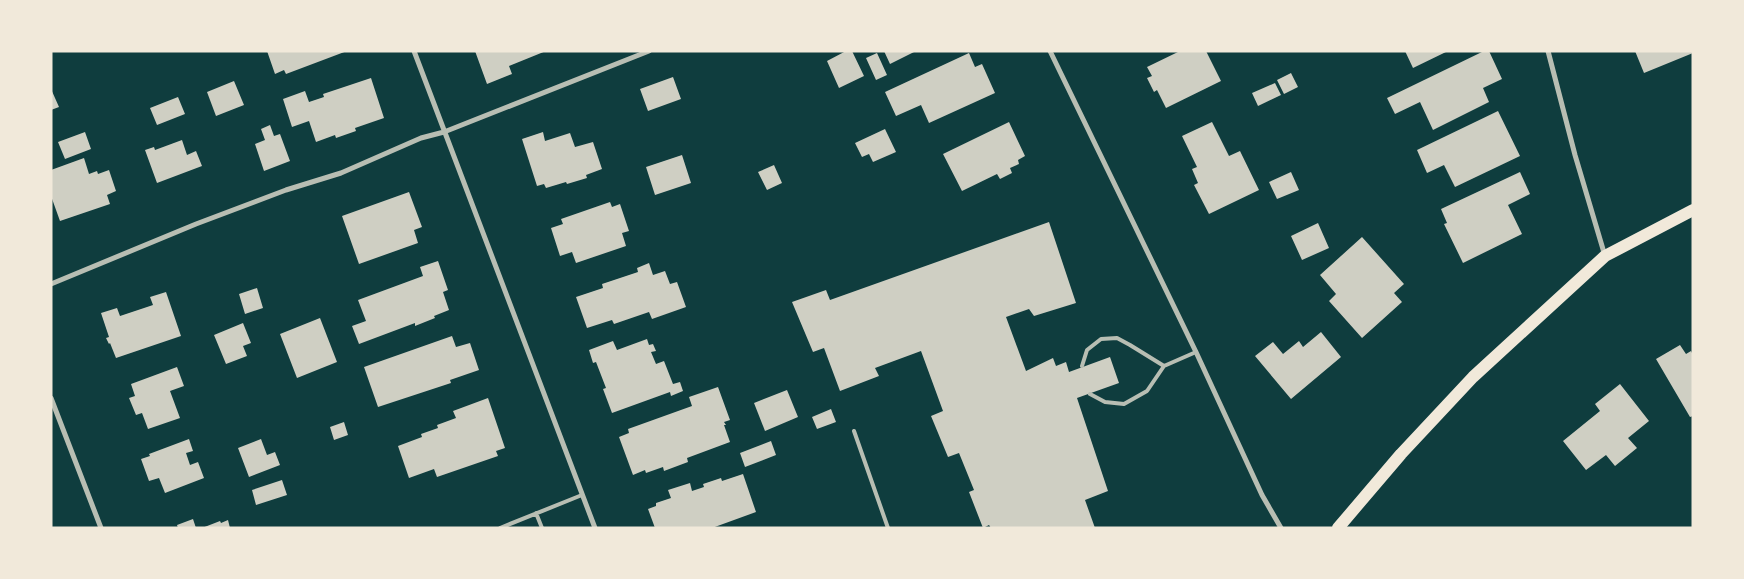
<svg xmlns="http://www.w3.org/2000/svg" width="1744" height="579" viewBox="0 0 1744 579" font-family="Ubuntu,sans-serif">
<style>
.building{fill:#cfcfc3}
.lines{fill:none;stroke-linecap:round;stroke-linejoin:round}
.service{stroke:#b8beb3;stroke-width:4}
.minor{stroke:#b8beb3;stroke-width:5}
.primary{stroke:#f1e9da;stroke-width:12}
</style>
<rect width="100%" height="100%" fill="#0f3d3e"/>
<!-- building -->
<path class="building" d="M 267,51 L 347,51 L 286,74 L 284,70 L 275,74 Z
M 475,51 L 546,51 L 509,66 L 512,74 L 487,84 Z
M 846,51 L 852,51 L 864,76 L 839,88 L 827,61 Z
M 884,51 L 916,51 L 890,64 Z
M 1180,51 L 1206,51 L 1221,81 L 1166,108 L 1157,90 L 1154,92 L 1147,78 L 1152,76 L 1147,67 Z
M 1405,51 L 1448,51 L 1413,68 Z
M 1484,51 L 1489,51 L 1502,79 L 1483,88 L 1489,102 L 1433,130 L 1420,102 L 1395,114 L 1387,98 Z
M 1635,51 L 1693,51 L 1693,53 L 1644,73 Z
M 877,53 L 887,75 L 876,80 L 866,58 Z
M 969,53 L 975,67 L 982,64 L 995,93 L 929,123 L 921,105 L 896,116 L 885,92 Z
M 1291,73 L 1298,87 L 1284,94 L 1277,80 Z
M 673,77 L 681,99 L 648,111 L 640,89 Z
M 371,78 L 384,118 L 355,128 L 356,131 L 336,138 L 335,135 L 316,142 L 309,121 L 292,127 L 283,99 L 305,91 L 309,102 L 324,97 L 323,94 Z
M 234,81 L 244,105 L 216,116 L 207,92 Z
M 1275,83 L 1281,95 L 1258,106 L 1252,93 Z
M 51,89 L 59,107 L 51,110 Z
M 178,97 L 185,114 L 157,125 L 150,108 Z
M 1498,111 L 1520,156 L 1455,187 L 1444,165 L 1427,173 L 1417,150 Z
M 1009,122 L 1025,156 L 1018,160 L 1019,164 L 1010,168 L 1012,173 L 1000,179 L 997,174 L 962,191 L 943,154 Z
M 1212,122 L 1229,156 L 1240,151 L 1259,190 L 1209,214 L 1194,185 L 1198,183 L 1192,169 L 1197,167 L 1182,136 Z
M 270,125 L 274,136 L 280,134 L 290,161 L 264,171 L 255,144 L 265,140 L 261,129 Z
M 885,129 L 896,152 L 873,162 L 869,154 L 862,157 L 855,143 Z
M 85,132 L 91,149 L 65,159 L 58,142 Z
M 543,132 L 545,141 L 570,133 L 575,147 L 593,142 L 602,169 L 586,175 L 587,178 L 567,184 L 566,182 L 546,188 L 544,184 L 537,186 L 522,139 Z
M 182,140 L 187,155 L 196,151 L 202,166 L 157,183 L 145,150 L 154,147 L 155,150 Z
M 682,155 L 691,183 L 655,195 L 646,167 Z
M 84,158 L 89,174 L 97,171 L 98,174 L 109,170 L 116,191 L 107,195 L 110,204 L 60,221 L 51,196 L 51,170 Z
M 774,165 L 782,183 L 767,190 L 758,172 Z
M 1291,172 L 1299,190 L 1277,199 L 1269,182 Z
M 1520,172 L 1530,194 L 1508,205 L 1522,234 L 1463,263 L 1444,224 L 1447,223 L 1441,209 Z
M 409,192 L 422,227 L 414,230 L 418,243 L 359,264 L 342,216 Z
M 610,202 L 612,207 L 620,204 L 629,231 L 622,233 L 626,246 L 576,263 L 572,252 L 560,256 L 551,228 L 563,224 L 561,219 Z
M 1049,222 L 1076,303 L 1034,316 L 1029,309 L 1006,317 L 1026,371 L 1053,358 L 1056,366 L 1066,362 L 1069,372 L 1110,357 L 1119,383 L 1077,398 L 1108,491 L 1085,500 L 1095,528 L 991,528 L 989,525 L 983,528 L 969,492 L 974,490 L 959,453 L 948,457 L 931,416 L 943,411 L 921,351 L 875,368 L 879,376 L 840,391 L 824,348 L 813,352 L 792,302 L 826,290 L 830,300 Z
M 1318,223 L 1329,248 L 1302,260 L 1291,236 Z
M 1362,237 L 1404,284 L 1394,293 L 1402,302 L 1362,338 L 1329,301 L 1336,294 L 1320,275 Z
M 438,261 L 448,290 L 443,292 L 449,310 L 434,316 L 435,318 L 415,326 L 415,323 L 359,344 L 352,326 L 366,321 L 358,300 L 423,276 L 420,267 Z
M 649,263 L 653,275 L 665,271 L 670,284 L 677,282 L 686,307 L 652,319 L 649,312 L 614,324 L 612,320 L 587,328 L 576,297 L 603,288 L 602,284 L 638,272 L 637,268 Z
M 257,288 L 263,308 L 245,314 L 239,294 Z
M 166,292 L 181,336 L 116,358 L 110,343 L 109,344 L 106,338 L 109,337 L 101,313 L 117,308 L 120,316 L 153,305 L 150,297 Z
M 320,318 L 337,362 L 297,378 L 280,334 Z
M 243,323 L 251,343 L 243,346 L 247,356 L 226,364 L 214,335 Z
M 1321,332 L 1341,357 L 1291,399 L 1255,356 L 1273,342 L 1283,354 L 1299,341 L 1303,347 Z
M 452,336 L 456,347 L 470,343 L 479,370 L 450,380 L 451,383 L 378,407 L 364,367 Z
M 647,339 L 649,345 L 653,344 L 656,351 L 651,352 L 656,364 L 664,361 L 673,384 L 680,382 L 683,391 L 671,396 L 670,392 L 612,413 L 603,389 L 606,388 L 596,362 L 593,363 L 589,350 L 613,341 L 617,350 Z
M 1680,345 L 1686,354 L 1691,351 L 1693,355 L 1693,416 L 1690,417 L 1656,359 Z
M 177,367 L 184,386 L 170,391 L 180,418 L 148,429 L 142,413 L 136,415 L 129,398 L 135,396 L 131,384 Z
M 1620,384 L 1649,421 L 1628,438 L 1637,448 L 1615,466 L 1606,455 L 1586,470 L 1563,441 L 1600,411 L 1595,404 Z
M 718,387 L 730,420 L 724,422 L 726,425 L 724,425 L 730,442 L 687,458 L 688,462 L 664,471 L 663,467 L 646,473 L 645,470 L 633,475 L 619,437 L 629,433 L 628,429 L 692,406 L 689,397 Z
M 787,390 L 798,417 L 765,431 L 754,403 Z
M 488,398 L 505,448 L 496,451 L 498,456 L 437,477 L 434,469 L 409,478 L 398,446 L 422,437 L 421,434 L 438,428 L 437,425 L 456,418 L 453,411 Z
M 831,409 L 836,422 L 817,429 L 812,417 Z
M 344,422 L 348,435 L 334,440 L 330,427 Z
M 189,439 L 193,451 L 186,453 L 190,465 L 198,462 L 204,478 L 165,493 L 159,478 L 149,481 L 141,459 L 150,456 L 149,454 Z
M 261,439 L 267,455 L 275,452 L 280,465 L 249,477 L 238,448 Z
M 771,441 L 776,455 L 745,467 L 740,453 Z
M 743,474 L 756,512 L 712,528 L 655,528 L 648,509 L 656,506 L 656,503 L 671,498 L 668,490 L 690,483 L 692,491 L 704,487 L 703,484 L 721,478 L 722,481 Z
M 282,480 L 287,495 L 256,505 L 252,490 Z
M 193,519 L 196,528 L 178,528 L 177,525 Z
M 228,520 L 230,528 L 202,528 L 220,521 L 221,523 Z"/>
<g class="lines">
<!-- service -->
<path class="service" d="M 1082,366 L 1087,350 L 1101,339 L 1117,338 L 1130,345 L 1164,366
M 1090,394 L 1105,402 L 1124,404 L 1147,391 L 1164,366 L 1196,352
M 854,431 L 888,528
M 536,513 L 542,528
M 500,528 L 582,495"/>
<!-- minor -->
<path class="minor" d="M 414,51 L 595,528
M 1050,51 L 1196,352 L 1262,495 L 1281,528
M 1548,51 L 1575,155 L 1605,256
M 51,284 L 196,224 L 286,190 L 341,173 L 421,138 L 444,132 L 649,51
M 51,398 L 101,528"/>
<!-- primary -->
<path class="primary" d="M 1338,528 L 1401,454 L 1473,377 L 1605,256 L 1693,210"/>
</g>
<!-- border -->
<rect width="1744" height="579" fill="none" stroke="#f1e9da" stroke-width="105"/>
</svg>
